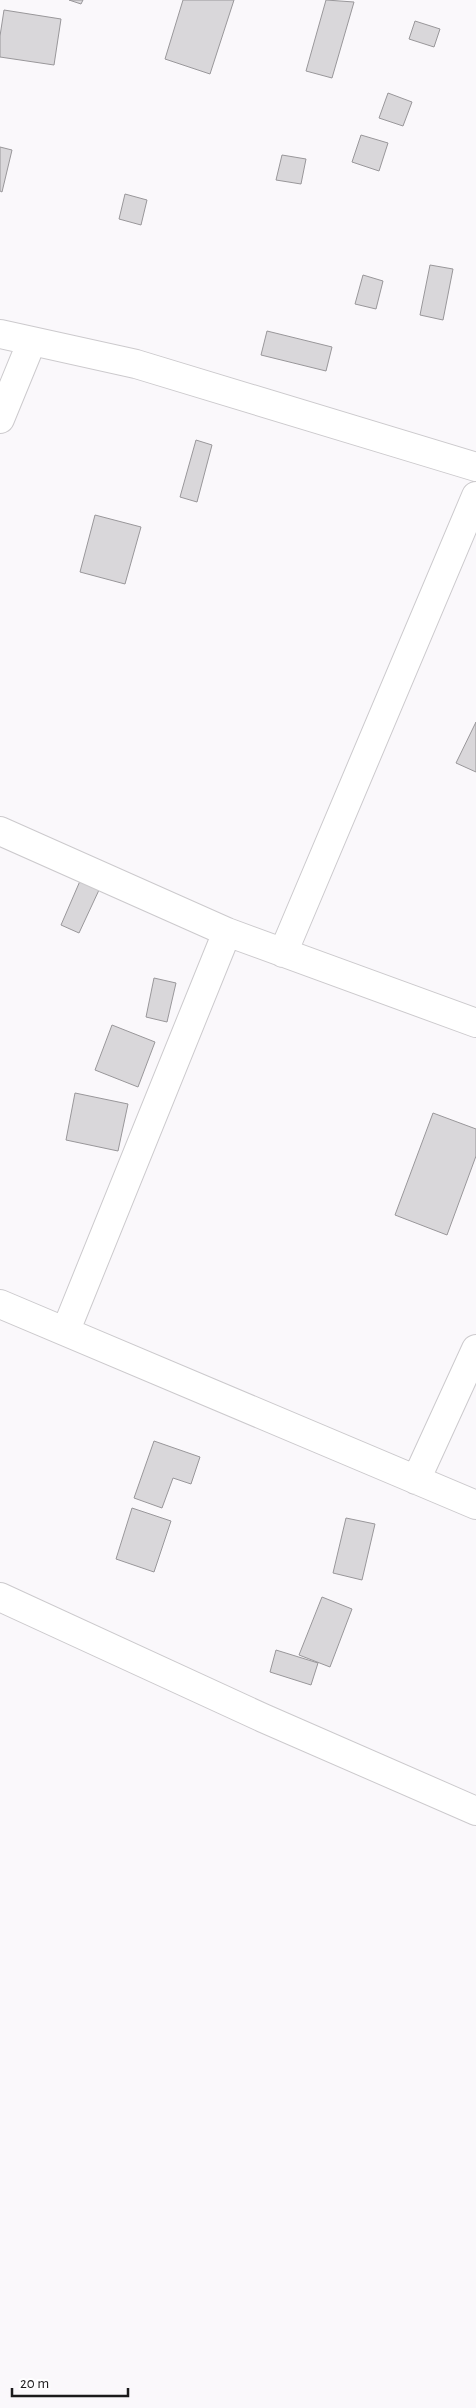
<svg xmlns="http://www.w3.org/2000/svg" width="476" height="2408" viewBox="0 0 476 2408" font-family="'Alegreya Sans',sans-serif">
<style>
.building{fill:#d9d7da;stroke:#99979a}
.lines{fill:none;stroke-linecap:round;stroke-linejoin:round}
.minor-casing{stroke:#cccacd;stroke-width:30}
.minor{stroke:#fff;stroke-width:28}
</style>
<rect width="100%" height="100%" fill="#faf8fb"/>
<!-- building -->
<path class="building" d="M 69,0 L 83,0 L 81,4 Z
M 183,0 L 234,0 L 210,74 L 165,59 Z
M 326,0 L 354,2 L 332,78 L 306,71 Z
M 4,10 L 61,19 L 54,65 L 0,57 L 0,36 Z
M 415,21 L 440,29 L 434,47 L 409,39 Z
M 388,93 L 412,102 L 403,126 L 379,118 Z
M 361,135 L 388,143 L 379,171 L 352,162 Z
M 0,147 L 12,150 L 2,192 L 0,191 Z
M 282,155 L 306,159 L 301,184 L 276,180 Z
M 125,194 L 147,200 L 141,225 L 119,219 Z
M 430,265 L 453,269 L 443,320 L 420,315 Z
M 363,275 L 383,281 L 376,309 L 355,304 Z
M 267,331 L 332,347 L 326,371 L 261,355 Z
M 196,440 L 212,445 L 197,502 L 180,497 Z
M 95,515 L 141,527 L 125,584 L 80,572 Z
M 476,722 L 476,772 L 456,763 Z
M 80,881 L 99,890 L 79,933 L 61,925 Z
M 154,978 L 176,983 L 167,1022 L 146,1017 Z
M 112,1025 L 155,1042 L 138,1087 L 95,1070 Z
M 75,1093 L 128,1104 L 118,1151 L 66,1140 Z
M 433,1113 L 476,1129 L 476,1156 L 447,1235 L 395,1215 Z
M 154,1441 L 200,1457 L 191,1484 L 173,1478 L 162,1508 L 134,1498 Z
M 132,1508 L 171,1521 L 154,1572 L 116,1559 Z
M 346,1518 L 375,1524 L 362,1580 L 333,1573 Z
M 322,1597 L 352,1609 L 330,1667 L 299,1655 Z
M 276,1650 L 318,1663 L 311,1685 L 270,1672 Z"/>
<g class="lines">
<!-- minor casing -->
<g class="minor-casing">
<path id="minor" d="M 0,334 L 136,364 L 476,467
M 0,419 L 32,341
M 0,831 L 227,932 L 476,1023
M 283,953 L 476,496
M 0,1304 L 476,1505
M 66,1330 L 227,932
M 416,1480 L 476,1349
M 0,1597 L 263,1718 L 476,1811"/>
</g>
<!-- minor -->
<use href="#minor" class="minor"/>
</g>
<!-- scale -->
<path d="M12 2388v8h116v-8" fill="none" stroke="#1b1a1b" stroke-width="2.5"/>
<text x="20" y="2388" font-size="15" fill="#1b1a1b" stroke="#ffffff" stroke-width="4" paint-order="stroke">20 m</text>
</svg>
